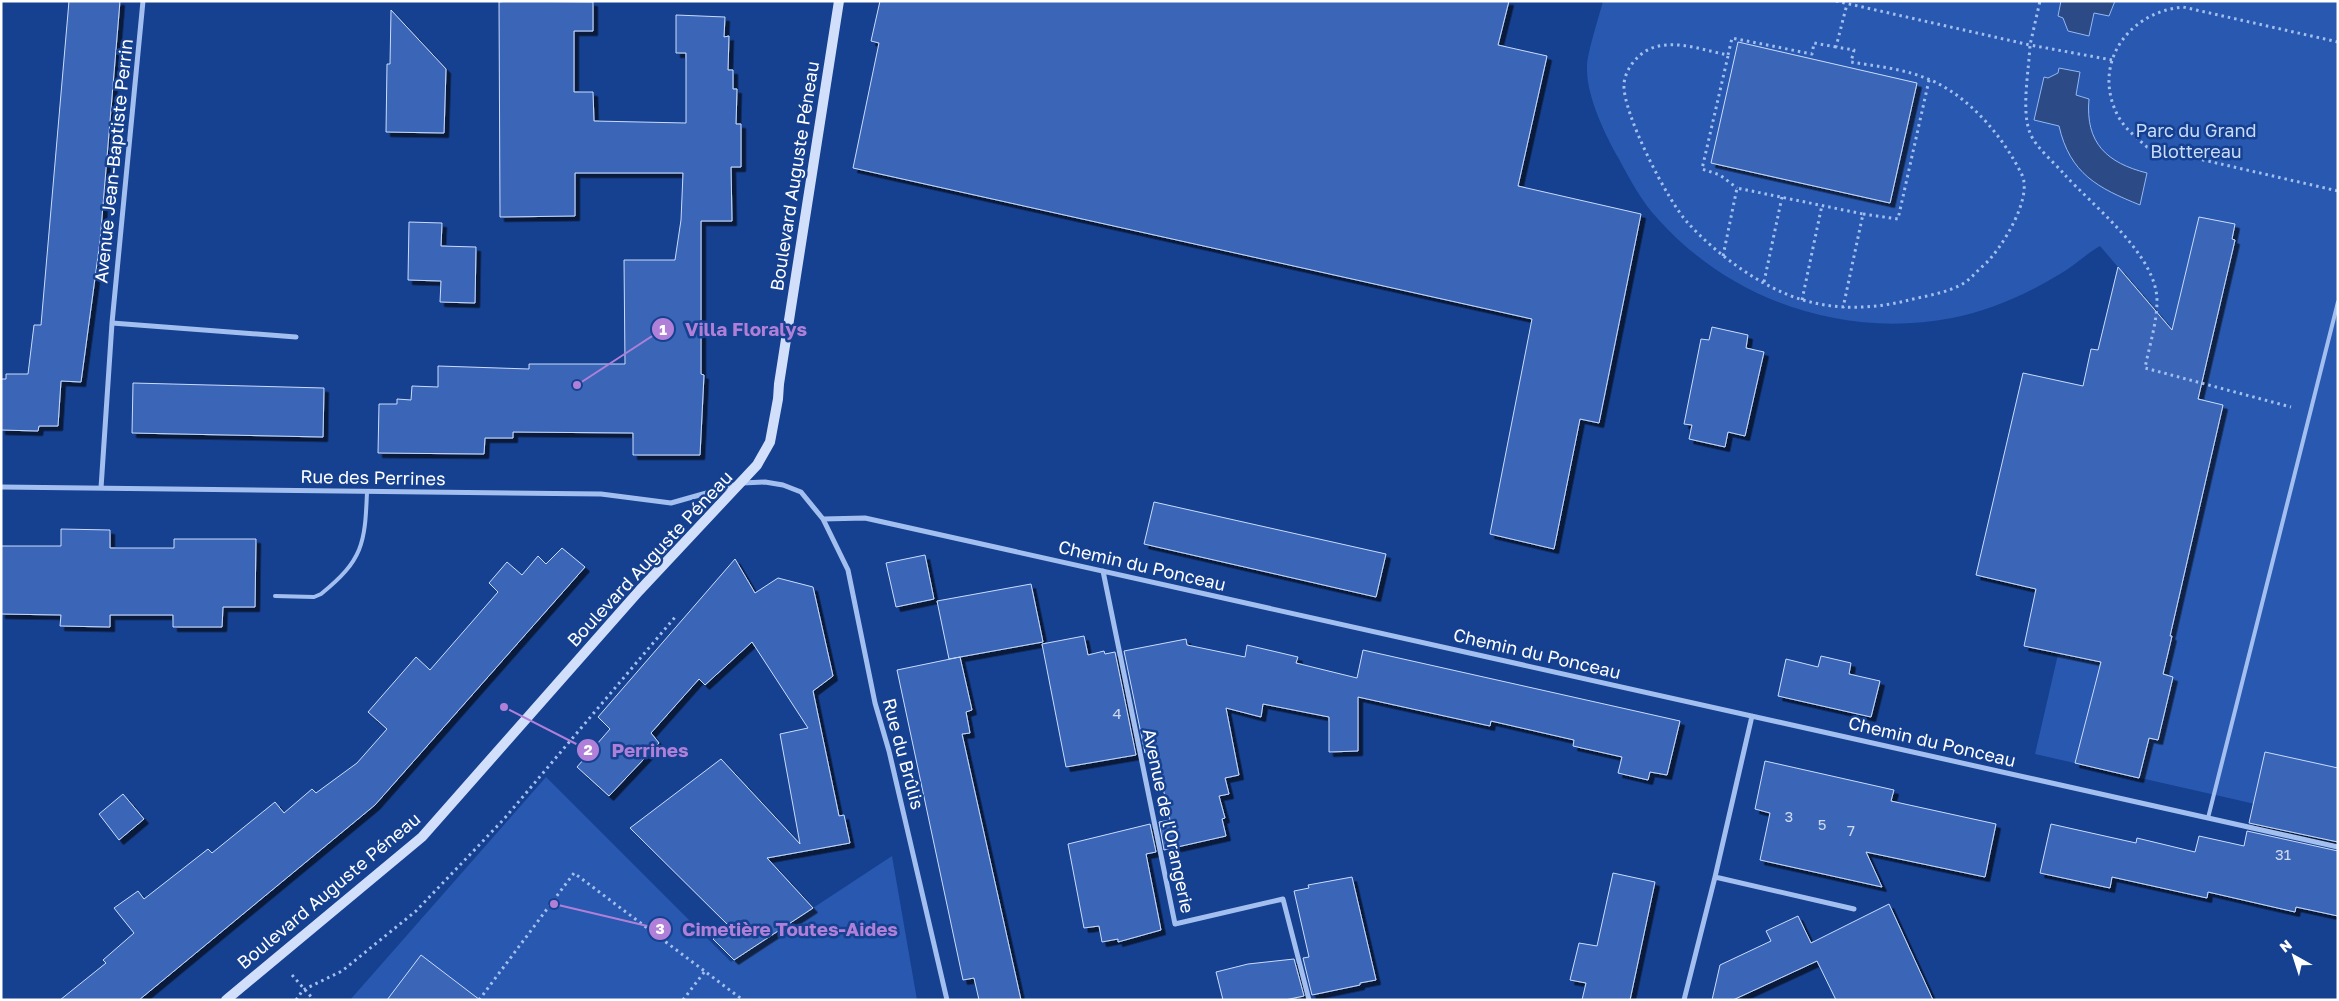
<svg xmlns="http://www.w3.org/2000/svg" width="2339" height="1001" viewBox="0 0 2339 1001" font-family="'Golos Text',sans-serif">
<style>
.green{fill:#2858af}
.water{fill:#2b4a86;stroke:#95b8f3}
.building{fill:#3a66b7;stroke:#cadcfc;filter:url(#shadow)}
.lines{fill:none;stroke-linecap:round;stroke-linejoin:round}
.path{stroke:#a3bff0;stroke-width:3;stroke-dasharray:2.5 4;stroke-linecap:butt}
.lane{stroke:#a3bff0;stroke-width:4}
.street{stroke:#a3bff0;stroke-width:5}
.secondary{stroke:#d1dffb;stroke-width:10}
.labels{text-anchor:middle;stroke-width:5;stroke-linejoin:round;paint-order:stroke}
.number-label{font-size:15px;fill:#ced9ed}
.park-label{font-size:18px;fill:#cadcfc;stroke:#164090}
.street-label{font-size:18px;fill:#fff;stroke:#164090}
.leader{fill:none;stroke:#b080d9;stroke-width:2}
.callout-dot{fill:#b080d9;stroke:#164090;stroke-width:2}
.mark-label{font-size:15px;text-anchor:middle;font-weight:bold;fill:#fff}
.callout-label{font-size:19px;text-anchor:middle;font-weight:bold;fill:#b080d9;stroke:#164090;stroke-width:5;stroke-linejoin:round;paint-order:stroke}
</style>
<defs>
<filter id="shadow"><feDropShadow dx="4.5" dy="4.5" stdDeviation="0" flood-color="#0009"/></filter>
</defs>
<rect width="100%" height="100%" fill="#164090"/>
<!-- green -->
<path class="green" d="M 1603,1 L 2338,1 L 2338,823 L 2035,754 L 2141,294 L 2100,246 C 2086,254 2074,266 2060,274 C 2027,294 1990,311 1952,318 C 1844,339 1731,301 1658,219 C 1642,202 1630,180 1619,159 C 1605,135 1586,95 1587,67 C 1587,53 1599,17 1603,1 Z
M 546,777 L 731,962 L 892,856 L 917,1000 L 350,1000 Z"/>
<!-- water -->
<path class="water" d="M 2061,1 L 2115,1 L 2109,16 L 2094,13 L 2089,36 L 2068,31 L 2063,18 L 2058,16 Z
M 2059,68 L 2080,72 L 2076,95 L 2089,99 C 2085,143 2107,163 2147,173 L 2140,205 C 2098,188 2070,174 2059,126 L 2034,120 L 2044,77 L 2048,78 L 2058,73 Z"/>
<!-- building -->
<path class="building" d="M 69,1 L 120,1 L 100,241 L 81,382 L 61,381 L 58,426 L 39,426 L 38,431 L 1,430 L 1,379 L 6,379 L 6,374 L 28,374 L 34,325 L 41,325 Z
M 507,1 L 593,2 L 593,31 L 574,31 L 574,92 L 593,92 L 594,121 L 686,123 L 686,53 L 676,53 L 676,15 L 725,17 L 724,37 L 729,36 L 728,70 L 733,70 L 733,89 L 737,89 L 736,124 L 741,124 L 741,167 L 731,167 L 732,221 L 701,221 L 701,374 L 704,375 L 700,455 L 633,455 L 633,433 L 513,432 L 513,438 L 485,438 L 484,454 L 378,453 L 379,404 L 397,404 L 397,399 L 411,400 L 412,386 L 438,387 L 438,366 L 529,369 L 529,364 L 625,364 L 624,260 L 675,260 L 681,220 L 683,173 L 575,173 L 575,216 L 500,217 L 499,2 Z
M 880,1 L 1509,1 L 1498,45 L 1547,56 L 1518,186 L 1641,214 L 1599,423 L 1580,419 L 1554,549 L 1490,534 L 1532,319 L 853,168 L 879,43 L 871,41 Z
M 391,10 L 446,69 L 444,133 L 386,132 L 387,64 L 390,64 Z
M 1738,42 L 1917,83 L 1890,203 L 1711,163 Z
M 2199,217 L 2235,224 L 2232,239 L 2235,240 L 2198,399 L 2223,405 L 2170,636 L 2172,636 L 2163,674 L 2173,677 L 2158,740 L 2149,738 L 2139,778 L 2075,763 L 2101,662 L 2024,646 L 2036,589 L 1976,575 L 2023,373 L 2083,386 L 2091,349 L 2098,350 L 2118,267 L 2172,330 Z
M 409,222 L 442,223 L 441,246 L 476,247 L 475,303 L 440,302 L 441,281 L 408,280 Z
M 1712,327 L 1748,335 L 1746,348 L 1764,352 L 1745,436 L 1728,432 L 1725,447 L 1689,439 L 1692,425 L 1684,424 L 1701,339 L 1709,340 Z
M 133,383 L 324,388 L 323,437 L 132,433 Z
M 1154,502 L 1386,554 L 1376,597 L 1144,544 Z
M 61,529 L 110,530 L 110,548 L 174,548 L 174,539 L 256,539 L 255,607 L 223,607 L 222,627 L 173,627 L 173,615 L 110,615 L 110,627 L 60,626 L 61,615 L 1,614 L 1,546 L 61,546 Z
M 562,548 L 585,567 L 375,805 L 139,1000 L 60,1000 L 106,963 L 103,960 L 134,933 L 114,908 L 138,891 L 144,899 L 208,849 L 212,853 L 275,802 L 284,813 L 312,789 L 316,793 L 357,763 L 387,729 L 368,712 L 416,657 L 430,670 L 498,592 L 489,583 L 507,562 L 522,575 L 538,556 L 546,564 Z
M 925,555 L 934,599 L 896,607 L 886,563 Z
M 735,559 L 755,593 L 778,578 L 813,587 L 833,676 L 813,691 L 839,816 L 844,815 L 850,843 L 767,858 L 813,908 L 734,960 L 713,939 L 728,925 L 630,828 L 721,759 L 800,844 L 780,734 L 808,728 L 752,642 L 705,685 L 699,679 L 651,733 L 659,743 L 609,796 L 577,767 L 610,729 L 598,717 Z
M 1031,584 L 1043,642 L 960,657 L 972,710 L 966,712 L 970,733 L 962,734 L 1021,1000 L 979,1000 L 974,978 L 963,980 L 897,670 L 960,657 L 949,659 L 937,601 Z
M 1084,636 L 1088,655 L 1104,651 L 1105,654 L 1115,652 L 1136,755 L 1066,767 L 1042,644 Z
M 1186,639 L 1187,645 L 1245,657 L 1247,645 L 1298,657 L 1296,663 L 1357,678 L 1363,650 L 1680,721 L 1667,775 L 1650,772 L 1648,780 L 1618,773 L 1622,757 L 1573,746 L 1574,740 L 1491,721 L 1490,726 L 1358,697 L 1358,751 L 1329,752 L 1329,717 L 1263,704 L 1261,717 L 1226,708 L 1239,775 L 1225,778 L 1229,794 L 1219,796 L 1225,818 L 1222,819 L 1226,836 L 1164,850 L 1159,822 L 1170,820 L 1155,751 L 1145,753 L 1124,651 Z
M 1821,656 L 1851,663 L 1849,674 L 1880,681 L 1871,717 L 1778,696 L 1786,659 L 1818,667 Z
M 2265,752 L 2338,768 L 2338,842 L 2249,823 Z
M 1765,761 L 1894,790 L 1891,801 L 1996,824 L 1985,877 L 1866,852 L 1882,887 L 1760,860 L 1770,813 L 1755,809 Z
M 123,794 L 144,819 L 119,840 L 99,814 Z
M 1150,824 L 1156,852 L 1146,854 L 1161,930 L 1118,942 L 1118,939 L 1102,942 L 1099,926 L 1084,928 L 1068,844 Z
M 2051,824 L 2136,843 L 2137,838 L 2195,852 L 2199,836 L 2244,846 L 2247,831 L 2338,851 L 2338,916 L 2296,907 L 2295,912 L 2208,892 L 2207,898 L 2112,877 L 2110,888 L 2040,873 Z
M 1613,873 L 1655,882 L 1630,1000 L 1582,1000 L 1586,983 L 1570,980 L 1579,943 L 1597,946 Z
M 1352,877 L 1376,980 L 1360,983 L 1360,985 L 1312,995 L 1303,958 L 1309,957 L 1294,891 L 1309,888 L 1308,885 Z
M 1889,904 L 1933,1000 L 1836,1000 L 1817,961 L 1733,1000 L 1712,1000 L 1720,965 L 1771,941 L 1766,931 L 1798,916 L 1811,943 Z
M 421,955 L 480,1000 L 387,1000 Z
M 1294,959 L 1304,996 L 1285,1000 L 1223,1000 L 1216,972 L 1248,964 Z"/>
<g class="lines">
<!-- path -->
<path class="path" d="M 1836,1 L 2030,45 L 2040,1
M 2338,42 L 2183,7 C 2128,12 2091,64 2118,116 C 2125,129 2136,137 2147,147 L 2338,191
M 1836,47 L 1814,43 L 1812,54 L 1732,38 L 1728,55 C 1706,51 1678,40 1655,47 C 1640,51 1625,68 1624,84 C 1622,112 1668,202 1688,223 C 1716,254 1762,288 1803,300 C 1836,310 1871,309 1905,301 C 1924,296 1950,293 1967,281 C 1973,276 1978,270 1984,265 C 2001,250 2033,198 2022,175 C 2002,134 1964,90 1920,76 C 1898,68 1874,66 1851,62 L 1854,50 L 1836,47 L 1847,4
M 1728,56 L 1702,169 L 1720,175 L 1737,188
M 2112,60 L 2030,45 C 2029,70 2021,110 2030,133 C 2036,148 2054,162 2064,174 C 2093,206 2157,255 2157,301 C 2157,323 2149,347 2145,368 L 2291,407
M 1863,214 L 1898,219 L 1929,80
M 1723,256 L 1737,188 L 1863,214 L 1843,308
M 1764,282 L 1782,197
M 1802,300 L 1822,205
M 292,975 L 314,1000
M 296,1000 L 303,990 L 342,971 L 416,911 L 504,819 L 676,616
M 479,1000 L 574,873 L 743,1000
M 683,1000 L 705,971"/>
<!-- lane -->
<path class="lane" d="M 275,596 L 314,597 L 321,594 C 363,560 365,544 367,492
M 2208,818 L 2338,302"/>
<!-- street -->
<path class="street" d="M 112,323 L 296,337
M 1,487 L 601,494 L 671,503 L 742,483 L 765,482 L 783,485 L 801,492 L 823,519 L 865,518 L 2338,847
M 101,488 L 112,323 L 143,1
M 823,519 L 848,570 L 875,703 L 889,751 L 947,1000
M 1103,571 L 1175,924 L 1283,899 L 1309,1000
M 1715,877 L 1854,909
M 1684,1000 L 1715,877 L 1752,716"/>
<!-- secondary -->
<path class="secondary" d="M 226,1000 L 422,837 L 639,591 L 757,465 L 770,442 L 778,399 L 779,384 L 839,1"/>
</g>
<g class="labels">
<!-- number labels -->
<g class="number-label">
<text x="1117" y="719">4</text>
<text x="1789" y="822">3</text>
<text x="1822" y="830">5</text>
<text x="1851" y="836">7</text>
<text x="2283" y="860">31</text>
</g>
<!-- park labels -->
<g class="park-label">
<text x="2196" y="137">Parc du Grand<tspan x="2196" dy="21">Blottereau</tspan></text>
</g>
<!-- street labels -->
<g class="street-label">
<text transform="translate(114 161) rotate(-84)" y="6">Avenue Jean-Baptiste Perrin</text>
<text transform="translate(795 176) rotate(-81)" y="6">Boulevard Auguste Péneau</text>
<text transform="translate(373 478) rotate(1)" y="6">Rue des Perrines</text>
<text transform="translate(650 559) rotate(-47)" y="6">Boulevard Auguste Péneau</text>
<text transform="translate(1142 566) rotate(13)" y="6">Chemin du Ponceau</text>
<text transform="translate(1537 654) rotate(13)" y="6">Chemin du Ponceau</text>
<text transform="translate(1932 742) rotate(13)" y="6">Chemin du Ponceau</text>
<text transform="translate(903 754) rotate(75)" y="6">Rue du Brûlis</text>
<text transform="translate(1168 821) rotate(78)" y="6">Avenue de l'Orangerie</text>
<text transform="translate(329 891) rotate(-40)" y="6">Boulevard Auguste Péneau</text>
</g>
</g>
<!-- callouts -->
<path class="leader" d="M577 385L663 329M504 707L588 750M554 904L660 929"/>
<g class="callout-dot">
<circle cx="577" cy="385" r="5"/>
<circle cx="504" cy="707" r="5"/>
<circle cx="554" cy="904" r="5"/>
<circle cx="663" cy="329" r="12"/>
<circle cx="588" cy="750" r="12"/>
<circle cx="660" cy="929" r="12"/>
</g>
<g class="mark-label">
<text x="663" y="335">1</text>
<text x="588" y="755">2</text>
<text x="660" y="934">3</text>
</g>
<g class="callout-label">
<text x="746" y="336">Villa Floralys</text>
<text x="650" y="757">Perrines</text>
<text x="790" y="936">Cimetière Toutes-Aides</text>
</g>
<!-- border -->
<rect width="2339" height="1001" fill="none" stroke="#ffffff" stroke-width="5"/>
<!-- north arrow -->
<g transform="translate(2294 956) rotate(321)" stroke="#164090" stroke-width="4" paint-order="stroke">
<path d="M0-4L9 19L0 12L-9 19Z" fill="#ffffff"/>
<text y="-8" font-size="14" font-weight="bold" text-anchor="middle" fill="#ffffff">N</text>
</g>
</svg>
